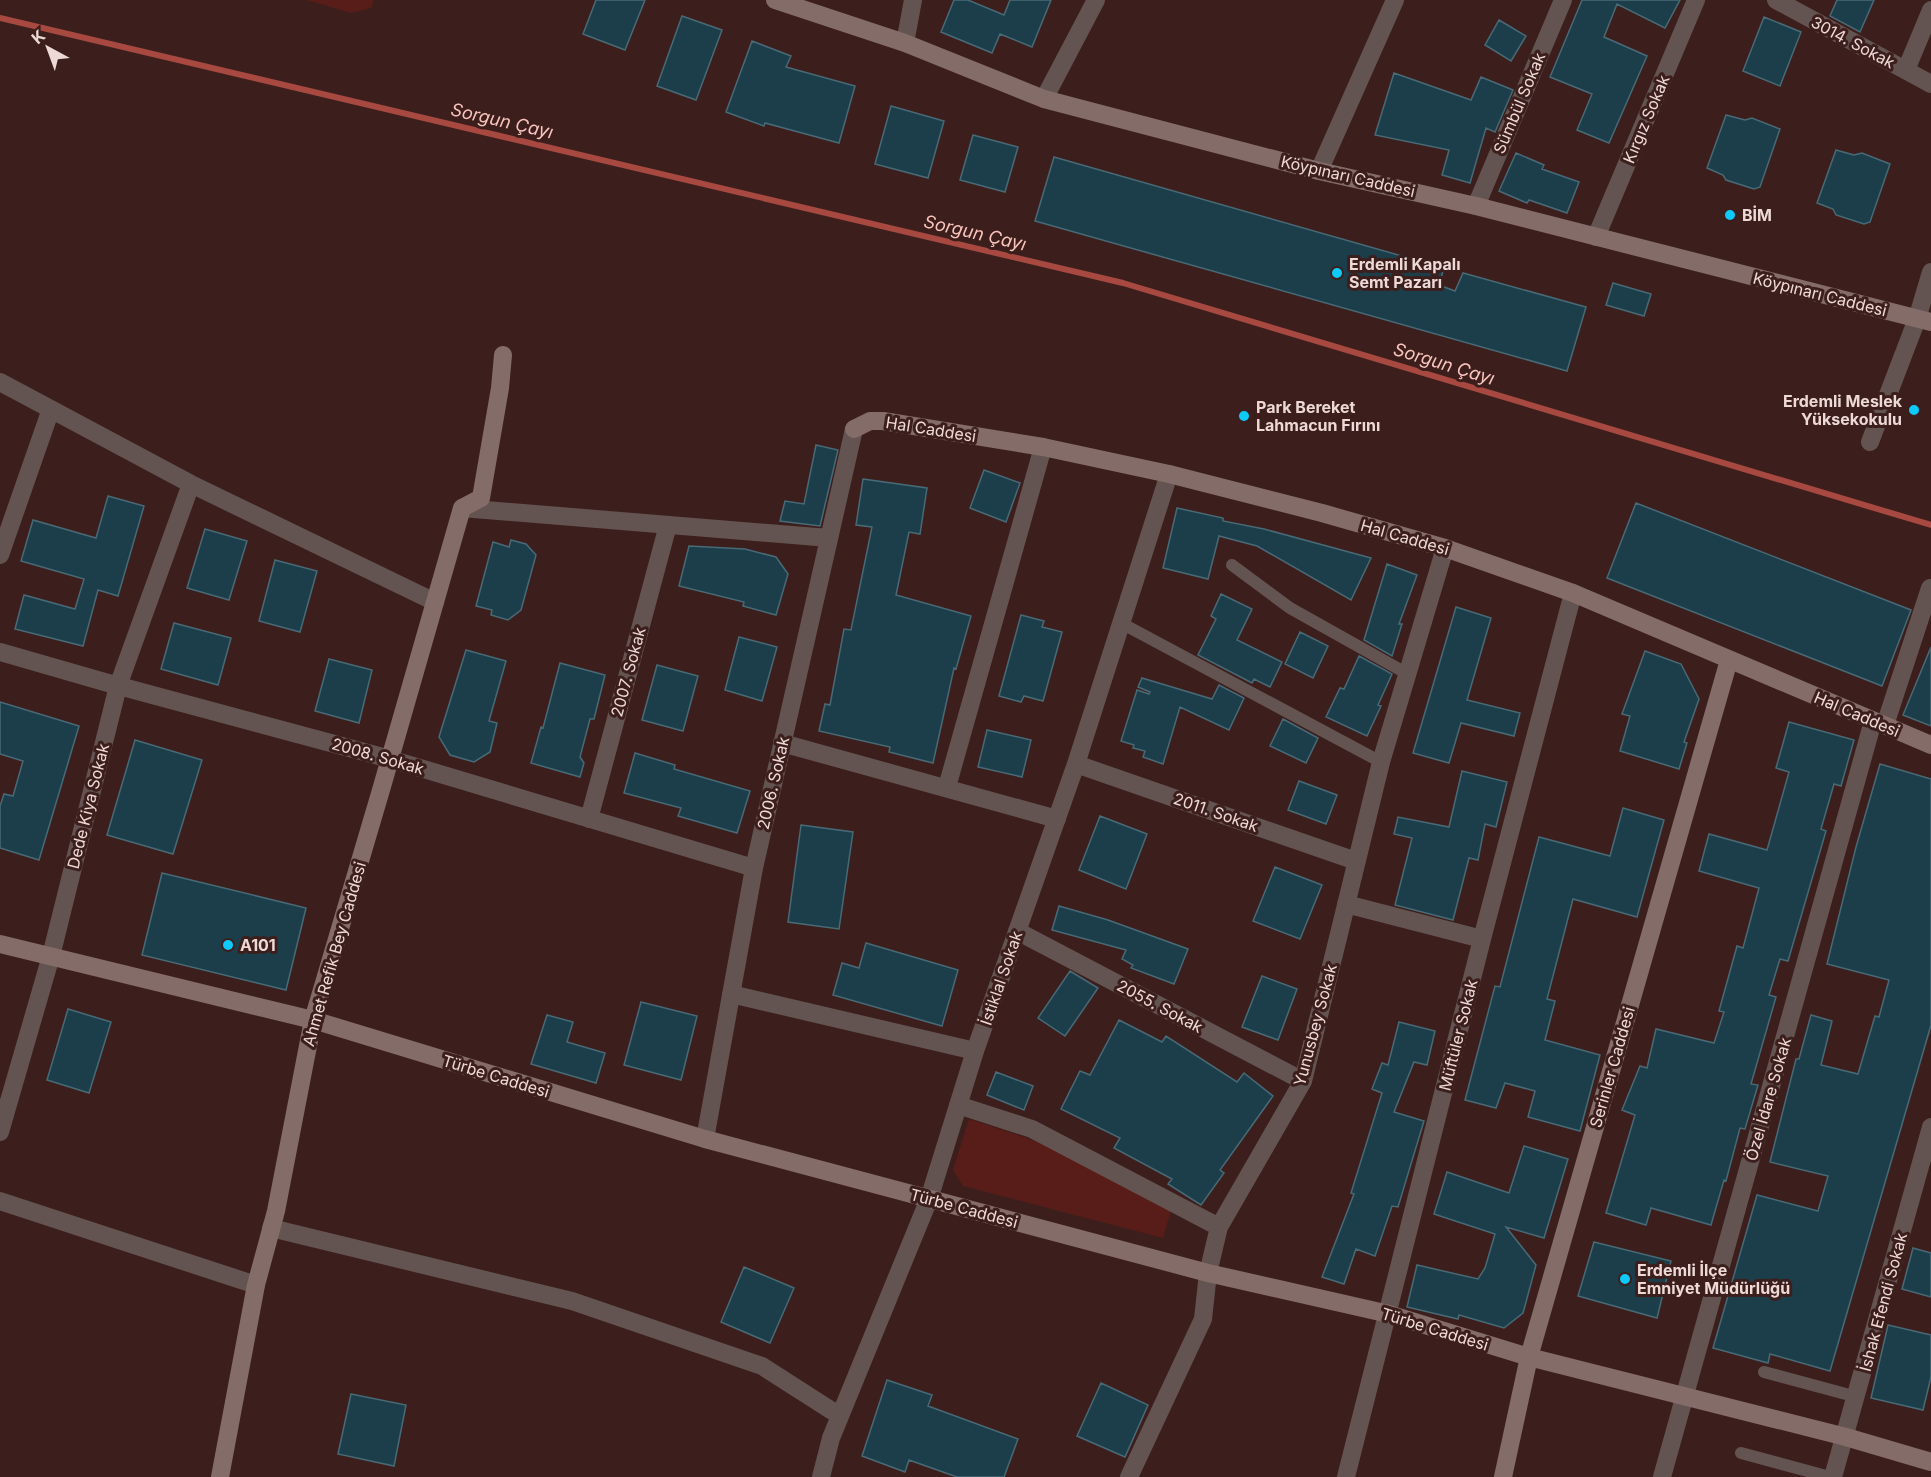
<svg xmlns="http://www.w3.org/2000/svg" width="1931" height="1477" viewBox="0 0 1931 1477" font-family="Inter,sans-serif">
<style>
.green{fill:#581d19}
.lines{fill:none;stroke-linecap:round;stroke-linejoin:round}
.stream{stroke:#a74941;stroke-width:6}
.building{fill:#1c3e4a;stroke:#486a77;stroke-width:1.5}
.lane{stroke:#635452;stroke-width:12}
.street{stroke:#635452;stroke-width:18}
.secondary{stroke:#846c69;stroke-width:18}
.poi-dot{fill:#0ccafa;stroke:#3c1f1c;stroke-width:2}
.labels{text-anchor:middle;stroke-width:6;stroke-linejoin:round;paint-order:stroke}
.street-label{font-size:16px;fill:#edd9d6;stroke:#3c1f1c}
.poi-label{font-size:16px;font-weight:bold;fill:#edd9d6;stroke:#3c1f1c;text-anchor:start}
.water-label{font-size:18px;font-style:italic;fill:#fac4bd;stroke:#3c1f1c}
</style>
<rect width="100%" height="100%" fill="#3c1f1c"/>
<!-- green -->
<path class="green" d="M 307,0 L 374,0 L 371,8 L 351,13 Z
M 969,1119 L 1039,1142 L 1171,1210 L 1163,1238 L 963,1186 L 953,1170 Z"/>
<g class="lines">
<!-- stream -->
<path class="stream" d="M 0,18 L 1123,283 L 1931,525"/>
</g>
<!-- building -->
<path class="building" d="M 596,0 L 645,0 L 625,50 L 583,34 Z
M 954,0 L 968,0 L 1004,15 L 1010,0 L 1051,0 L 1032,47 L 1000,34 L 992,53 L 941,32 Z
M 1582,0 L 1680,0 L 1665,28 L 1617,4 L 1604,37 L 1647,56 L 1609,143 L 1577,130 L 1592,94 L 1550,77 Z
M 1837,0 L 1874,0 L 1860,32 L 1830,16 Z
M 682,16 L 722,30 L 696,100 L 657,86 Z
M 1764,17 L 1801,32 L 1780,86 L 1743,71 Z
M 1499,20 L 1526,36 L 1511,61 L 1485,45 Z
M 752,41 L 791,56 L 786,67 L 855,86 L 839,143 L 765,123 L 764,126 L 726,112 Z
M 1394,73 L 1471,100 L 1481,77 L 1513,90 L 1495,132 L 1486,128 L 1470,183 L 1442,175 L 1449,150 L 1375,135 Z
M 891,106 L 944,121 L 928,178 L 875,164 Z
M 1726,115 L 1745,120 L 1752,118 L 1780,129 L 1760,187 L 1754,189 L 1726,180 L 1723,175 L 1707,168 Z
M 973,135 L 1018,147 L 1005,192 L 960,180 Z
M 1836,150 L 1854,155 L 1862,153 L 1890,164 L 1870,222 L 1864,224 L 1836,215 L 1833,209 L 1817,203 Z
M 1516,153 L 1544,165 L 1542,169 L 1579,182 L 1567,213 L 1529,200 L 1527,203 L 1499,191 Z
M 1054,157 L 1444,268 L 1439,285 L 1455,291 L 1463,273 L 1586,307 L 1567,371 L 1035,221 Z
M 1613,283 L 1651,294 L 1644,316 L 1606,305 Z
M 816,445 L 838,450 L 820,526 L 780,521 L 785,501 L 804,504 Z
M 984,470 L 1020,483 L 1006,522 L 970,508 Z
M 863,479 L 927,488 L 920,534 L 909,532 L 896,595 L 971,616 L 956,669 L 954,668 L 933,763 L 889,752 L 890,747 L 819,731 L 825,704 L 830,705 L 844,629 L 851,630 L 872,527 L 856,525 Z
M 108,496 L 144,506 L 118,596 L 98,590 L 83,646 L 15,629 L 24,595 L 75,609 L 84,579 L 21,561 L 33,520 L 96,538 Z
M 1636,503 L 1911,610 L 1882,686 L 1607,578 Z
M 1177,508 L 1223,518 L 1223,521 L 1264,529 L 1371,558 L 1351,600 L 1257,546 L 1219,536 L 1208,579 L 1163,568 Z
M 205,529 L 247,541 L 229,600 L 187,588 Z
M 511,540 L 526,544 L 536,555 L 521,610 L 508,620 L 491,615 L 492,610 L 476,606 L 493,542 L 509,547 Z
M 689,546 L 745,549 L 776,557 L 788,574 L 776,615 L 743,606 L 744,602 L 679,586 Z
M 275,560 L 317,571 L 300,632 L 259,621 Z
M 1387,564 L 1417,575 L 1399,624 L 1402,624 L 1392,656 L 1364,640 Z
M 1221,594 L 1252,609 L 1237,640 L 1282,662 L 1270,687 L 1254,679 L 1252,683 L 1198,655 L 1216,619 L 1211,616 Z
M 1456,607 L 1491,618 L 1467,700 L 1520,713 L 1514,736 L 1461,723 L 1449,763 L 1413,753 Z
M 1021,615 L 1044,621 L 1042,627 L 1062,632 L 1043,701 L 1024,696 L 1021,702 L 999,696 Z
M 174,623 L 231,638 L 218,685 L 161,669 Z
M 1300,632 L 1328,646 L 1313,678 L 1285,664 Z
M 739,637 L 777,647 L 762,701 L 725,690 Z
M 1931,647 L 1931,726 L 1903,715 Z
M 466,650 L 506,661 L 489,721 L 497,723 L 490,752 L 474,762 L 450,755 L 439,737 Z
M 1645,651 L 1681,664 L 1699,699 L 1684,742 L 1687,743 L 1679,769 L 1620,751 L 1630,716 L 1622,714 Z
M 1359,656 L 1392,674 L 1378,705 L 1381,706 L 1367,736 L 1326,717 L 1340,688 L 1344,689 Z
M 329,659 L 372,670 L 359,723 L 315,711 Z
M 560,663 L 605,675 L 594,719 L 590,719 L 580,757 L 584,763 L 580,777 L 531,763 L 541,727 L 543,728 Z
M 657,665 L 698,676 L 683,731 L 642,720 Z
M 1142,678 L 1212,699 L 1219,685 L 1244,698 L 1229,730 L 1180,707 L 1163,764 L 1143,757 L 1145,751 L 1133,748 L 1134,745 L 1121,741 L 1137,690 L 1149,694 L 1150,692 L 1138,687 Z
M 0,702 L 79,726 L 39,860 L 0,848 L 0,806 L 4,794 L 13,796 L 23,761 L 0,754 Z
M 1283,719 L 1318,738 L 1306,763 L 1270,746 Z
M 1789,722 L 1854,740 L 1841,786 L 1834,784 L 1821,829 L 1826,831 L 1788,961 L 1780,959 L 1769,995 L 1776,997 L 1751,1084 L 1758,1085 L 1745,1129 L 1740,1128 L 1726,1181 L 1724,1180 L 1711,1225 L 1651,1208 L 1646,1225 L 1606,1213 L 1635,1115 L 1622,1110 L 1640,1066 L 1647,1068 L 1656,1029 L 1714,1043 L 1724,1012 L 1719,1011 L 1737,946 L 1743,948 L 1759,888 L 1699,871 L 1709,834 L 1767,850 L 1789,772 L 1776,768 Z
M 987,730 L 1031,740 L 1022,777 L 978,767 Z
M 135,740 L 202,760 L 173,854 L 107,835 Z
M 635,753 L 675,765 L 674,769 L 750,791 L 737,833 L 678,816 L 681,808 L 624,793 Z
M 1880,764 L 1931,779 L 1931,1025 L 1830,1371 L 1770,1354 L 1768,1363 L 1713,1348 L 1757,1195 L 1818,1211 L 1828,1176 L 1770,1162 L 1796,1059 L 1799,1059 L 1811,1015 L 1832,1021 L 1821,1065 L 1858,1074 L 1875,1016 L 1879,1017 L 1889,980 L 1827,964 L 1856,847 Z
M 1462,771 L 1507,782 L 1496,827 L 1485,824 L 1478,860 L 1469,858 L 1453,920 L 1395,905 L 1412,838 L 1394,834 L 1398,817 L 1449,827 Z
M 1299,781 L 1337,795 L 1326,824 L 1288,810 Z
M 1623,808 L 1664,820 L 1637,917 L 1573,899 L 1547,999 L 1555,1001 L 1545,1040 L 1600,1055 L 1580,1131 L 1528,1117 L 1535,1091 L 1505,1083 L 1496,1108 L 1465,1100 L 1495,986 L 1500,987 L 1539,837 L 1610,856 Z
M 1100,816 L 1147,834 L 1126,889 L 1079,870 Z
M 801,825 L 853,832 L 839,929 L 788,922 Z
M 1275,867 L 1322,885 L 1300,939 L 1253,921 Z
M 162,873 L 306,908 L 286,990 L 142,955 Z
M 1059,906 L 1108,920 L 1188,949 L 1174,984 L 1131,968 L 1133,965 L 1122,959 L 1126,950 L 1052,930 Z
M 866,943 L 958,970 L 942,1026 L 833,995 L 842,963 L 859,968 Z
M 1070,971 L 1098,988 L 1065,1036 L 1038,1018 Z
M 1262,976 L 1297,989 L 1278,1040 L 1242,1027 Z
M 641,1002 L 697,1016 L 681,1080 L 624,1065 Z
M 68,1009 L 111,1022 L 89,1093 L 47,1080 Z
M 547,1015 L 573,1022 L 567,1042 L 605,1053 L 596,1083 L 531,1064 Z
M 1119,1020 L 1162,1042 L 1166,1036 L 1237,1082 L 1244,1073 L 1273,1096 L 1220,1170 L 1224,1173 L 1201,1205 L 1168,1184 L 1172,1179 L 1114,1148 L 1120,1138 L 1061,1109 L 1080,1071 L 1090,1075 Z
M 1399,1022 L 1435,1031 L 1427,1065 L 1414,1062 L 1394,1112 L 1424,1121 L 1398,1207 L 1392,1206 L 1375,1256 L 1356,1249 L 1344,1284 L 1322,1277 L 1354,1194 L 1351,1193 L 1382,1093 L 1372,1089 L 1382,1063 L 1388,1065 Z
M 996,1072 L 1033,1086 L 1024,1110 L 987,1095 Z
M 1524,1146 L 1568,1159 L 1544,1238 L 1506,1227 L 1536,1265 L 1523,1313 L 1504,1328 L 1459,1315 L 1458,1319 L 1407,1307 L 1417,1265 L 1478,1279 L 1485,1268 L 1495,1234 L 1434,1214 L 1447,1172 L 1509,1193 Z
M 1594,1242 L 1671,1261 L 1657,1318 L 1578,1296 Z
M 1913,1248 L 1931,1253 L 1931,1297 L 1902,1289 Z
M 744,1267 L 794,1288 L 770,1343 L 721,1322 Z
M 1888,1325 L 1931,1335 L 1931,1377 L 1923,1410 L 1871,1398 Z
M 887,1380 L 932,1395 L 928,1406 L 1018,1439 L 1004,1477 L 957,1477 L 909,1460 L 905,1472 L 862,1456 Z
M 1101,1383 L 1148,1405 L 1125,1457 L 1077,1436 Z
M 351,1394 L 406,1405 L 394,1466 L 338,1454 Z"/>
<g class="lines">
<!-- lane -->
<path class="lane" d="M 1232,565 L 1290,608 L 1406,673
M 1121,623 L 1381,762
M 1764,1372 L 1857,1397
M 1741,1453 L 1830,1477"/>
<!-- street -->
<path class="street" d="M 1776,0 L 1931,84
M 905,43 L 913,0
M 1906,70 L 1931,10
M 1044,99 L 1096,0
M 1319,171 L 1395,0
M 1476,206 L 1563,0
M 1596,237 L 1696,0
M 0,382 L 191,484 L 435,602
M 1870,442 L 1917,319 L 1931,272
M 462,508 L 829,538
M 0,555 L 51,409
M 0,652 L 108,683 L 390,759 L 754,868
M 1885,725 L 1930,588
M 782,743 L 1057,819
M 1076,764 L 1356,861
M 947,787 L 1043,447
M 589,819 L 668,525
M 1346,904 L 1482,939
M 1017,931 L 1303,1081
M 731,994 L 975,1051
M 958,1105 L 1032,1129 L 1219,1227
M 0,1132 L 51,956 L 118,686 L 191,484
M 705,1139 L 754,868 L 854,429
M 0,1201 L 256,1285
M 271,1228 L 572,1301 L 762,1366 L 840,1416
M 821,1477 L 831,1438 L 929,1199 L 975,1051 L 1076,764 L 1169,474
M 1129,1477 L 1203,1319 L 1208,1273 L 1219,1227 L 1303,1081 L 1381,762 L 1445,548
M 1346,1477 L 1482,939 L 1573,593
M 1662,1477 L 1873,721
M 1833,1477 L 1931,1127"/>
<!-- secondary -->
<path class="secondary" d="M 775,0 L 905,43 L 1044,99 L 1319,171 L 1476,206 L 1931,322
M 854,429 L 870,421 L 883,421 L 1043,447 L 1169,474 L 1322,513 L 1445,548 L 1573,593 L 1931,745
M 0,944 L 313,1020 L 705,1139 L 1208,1273 L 1389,1314 L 1529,1357 L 1846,1437 L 1931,1462
M 220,1477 L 256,1285 L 276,1211 L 313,1020 L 381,790 L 462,508 L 481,498 L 500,388 L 503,355
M 1503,1477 L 1529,1357 L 1729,660"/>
</g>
<!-- markers -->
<g class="poi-dot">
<circle cx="1730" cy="215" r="6"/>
<circle cx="1337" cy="273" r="6"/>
<circle cx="1914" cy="410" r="6"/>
<circle cx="1244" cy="416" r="6"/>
<circle cx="228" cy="945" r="6"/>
<circle cx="1625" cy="1279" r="6"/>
</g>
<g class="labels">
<!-- street labels -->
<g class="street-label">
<text transform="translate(1853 42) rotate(28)" y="6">3014. Sokak</text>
<text transform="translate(1519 103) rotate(-67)" y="6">Sümbül Sokak</text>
<text transform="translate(1646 119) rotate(-67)" y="6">Kırgız Sokak</text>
<text transform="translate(1348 176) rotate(13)" y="6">Köypınarı Caddesi</text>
<text transform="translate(1820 294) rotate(14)" y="6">Köypınarı Caddesi</text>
<text transform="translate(931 429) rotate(9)" y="6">Hal Caddesi</text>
<text transform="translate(1405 537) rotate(16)" y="6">Hal Caddesi</text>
<text transform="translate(628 672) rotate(-75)" y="6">2007. Sokak</text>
<text transform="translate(1857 714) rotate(23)" y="6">Hal Caddesi</text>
<text transform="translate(378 756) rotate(16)" y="6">2008. Sokak</text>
<text transform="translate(773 783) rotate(-77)" y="6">2006. Sokak</text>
<text transform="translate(88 806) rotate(-76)" y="6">Dede Kiya Sokak</text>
<text transform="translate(1216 812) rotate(19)" y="6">2011. Sokak</text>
<text transform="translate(334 954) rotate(-74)" y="6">Ahmet Refik Bey Caddesi</text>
<text transform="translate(1001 978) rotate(-71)" y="6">İstiklal Sokak</text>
<text transform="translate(1160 1006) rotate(28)" y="6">2055. Sokak</text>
<text transform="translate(1315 1025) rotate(-75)" y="6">Yunusbey Sokak</text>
<text transform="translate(1458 1035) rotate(-76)" y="6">Müftüler Sokak</text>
<text transform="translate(1612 1067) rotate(-74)" y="6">Serinler Caddesi</text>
<text transform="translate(496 1076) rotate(17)" y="6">Türbe Caddesi</text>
<text transform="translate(1768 1099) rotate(-74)" y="6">Özel İdare Sokak</text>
<text transform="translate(964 1208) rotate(15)" y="6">Türbe Caddesi</text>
<text transform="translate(1883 1302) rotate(-75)" y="6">İshak Efendi Sokak</text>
<text transform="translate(1435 1329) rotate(17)" y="6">Türbe Caddesi</text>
</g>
<!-- poi labels -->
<g class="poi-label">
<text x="1742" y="221">BİM</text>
<text x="1349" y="270">Erdemli Kapalı<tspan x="1349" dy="18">Semt Pazarı</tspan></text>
<text x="1902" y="407" text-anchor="end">Erdemli Meslek<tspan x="1902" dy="18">Yüksekokulu</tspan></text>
<text x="1256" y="413">Park Bereket<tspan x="1256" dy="18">Lahmacun Fırını</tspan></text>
<text x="240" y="951">A101</text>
<text x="1637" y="1276">Erdemli İlçe<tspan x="1637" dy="18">Emniyet Müdürlüğü</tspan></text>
</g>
<!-- water labels -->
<g class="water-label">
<text transform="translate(502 121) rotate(13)" y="6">Sorgun Çayı</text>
<text transform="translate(975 233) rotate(13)" y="6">Sorgun Çayı</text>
<text transform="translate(1444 364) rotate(17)" y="6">Sorgun Çayı</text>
</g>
</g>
<!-- north arrow -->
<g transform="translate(48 48) rotate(319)" stroke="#3c1f1c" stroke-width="4.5" paint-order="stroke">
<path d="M0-4.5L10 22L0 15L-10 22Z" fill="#edd9d6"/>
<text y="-9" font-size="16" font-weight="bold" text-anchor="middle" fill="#edd9d6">K</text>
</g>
</svg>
